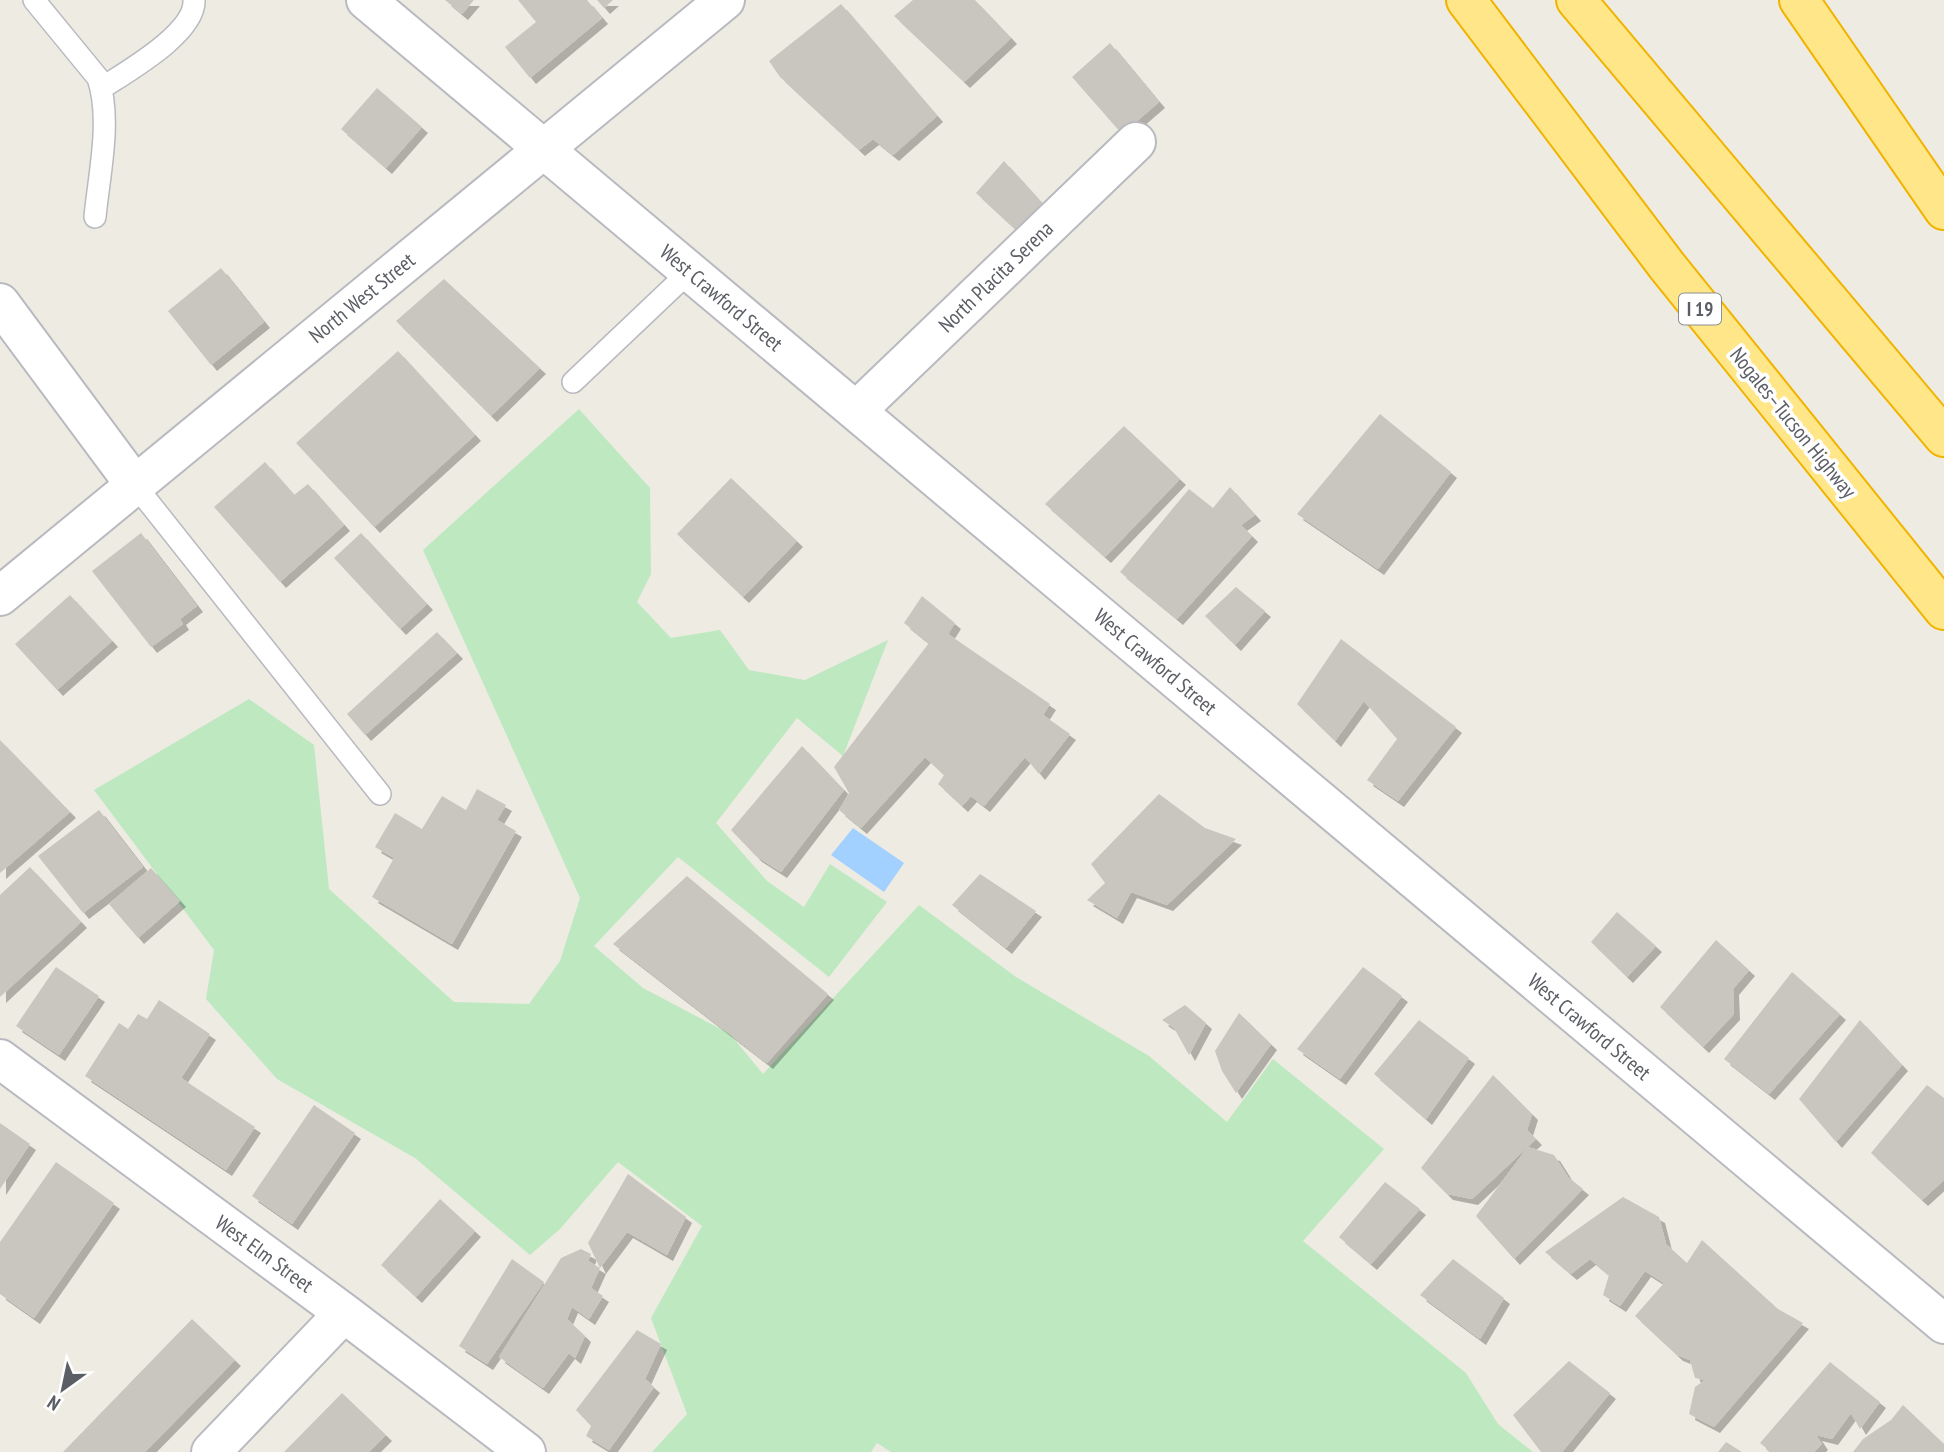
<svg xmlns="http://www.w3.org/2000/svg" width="1944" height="1452" viewBox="0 0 1944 1452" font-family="'PT Sans Narrow',sans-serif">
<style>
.green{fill:#bde8c0}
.water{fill:#a2d1ff}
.building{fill:#c9c6bf;filter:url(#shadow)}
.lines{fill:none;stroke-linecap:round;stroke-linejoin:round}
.lane-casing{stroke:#b8bac0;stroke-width:24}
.street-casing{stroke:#b8bac0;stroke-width:42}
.highway-casing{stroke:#f1b300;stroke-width:42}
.lane{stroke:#fff;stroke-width:21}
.street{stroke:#fff;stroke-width:38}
.highway{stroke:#ffe789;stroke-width:38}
.labels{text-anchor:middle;stroke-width:7;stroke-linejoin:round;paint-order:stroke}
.shield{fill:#fff;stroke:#8c8e92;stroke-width:2}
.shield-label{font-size:19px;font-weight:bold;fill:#5b5e64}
.street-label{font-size:21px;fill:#5b5e64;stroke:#fff}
</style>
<defs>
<filter id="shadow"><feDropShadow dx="6" dy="6" stdDeviation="0" flood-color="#0004"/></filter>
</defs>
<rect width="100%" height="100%" fill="#eeece2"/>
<!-- green -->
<path class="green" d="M 579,409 L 650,488 L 651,574 L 637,602 L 671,638 L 720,630 L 749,670 L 805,680 L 888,640 L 843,756 L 797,718 L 716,823 L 767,881 L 804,907 L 830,864 L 887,902 L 829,977 L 678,857 L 594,946 L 643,988 L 730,1034 L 763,1074 L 919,905 L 1016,977 L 1149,1056 L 1227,1122 L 1273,1059 L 1384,1149 L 1303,1241 L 1466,1373 L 1498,1424 L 1533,1452 L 891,1452 L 877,1443 L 871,1452 L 652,1452 L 687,1414 L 651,1318 L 702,1226 L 618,1162 L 560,1229 L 530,1255 L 415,1158 L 277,1079 L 206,999 L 214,950 L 94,790 L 249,699 L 314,745 L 329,889 L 454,1002 L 529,1004 L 560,961 L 580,898 L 423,550 Z"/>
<!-- water -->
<path class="water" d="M 853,828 L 904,863 L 884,892 L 831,855 Z"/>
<!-- building -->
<path class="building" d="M 445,0 L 474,0 L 462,14 Z
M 518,0 L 587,0 L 602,18 L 530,78 L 505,47 L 536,22 Z
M 597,0 L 613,0 L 604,8 Z
M 913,0 L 975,0 L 1011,38 L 964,82 L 894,16 Z
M 841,4 L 937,116 L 893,155 L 873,139 L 859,150 L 780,77 L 769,61 Z
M 1110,43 L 1159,102 L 1122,134 L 1072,77 Z
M 377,88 L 422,127 L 386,168 L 341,129 Z
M 1004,161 L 1042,203 L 1016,230 L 976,193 Z
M 221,268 L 264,322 L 211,365 L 168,311 Z
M 444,279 L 540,368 L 491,416 L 396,321 Z
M 398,351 L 475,435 L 374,527 L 296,443 Z
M 1380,414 L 1451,472 L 1378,569 L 1297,514 Z
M 1124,426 L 1180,479 L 1105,557 L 1045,504 Z
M 265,462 L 294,495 L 308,484 L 344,525 L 280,582 L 214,507 Z
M 731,478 L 797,541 L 743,597 L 677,534 Z
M 1230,487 L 1255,515 L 1241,525 L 1252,536 L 1177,619 L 1120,572 L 1189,489 L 1213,508 Z
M 141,533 L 197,606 L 180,619 L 183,624 L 151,647 L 92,571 Z
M 361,533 L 427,604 L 400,629 L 334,558 Z
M 1236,587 L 1265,611 L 1235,645 L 1205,616 Z
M 70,595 L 112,641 L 57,690 L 15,644 Z
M 922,596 L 955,623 L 948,634 L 1050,704 L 1043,715 L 1070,734 L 1039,774 L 1025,757 L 984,806 L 971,796 L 962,806 L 938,784 L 944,775 L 925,757 L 861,828 L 839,810 L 849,793 L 834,767 L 929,643 L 904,623 Z
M 437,632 L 457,653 L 365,735 L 347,714 Z
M 1341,639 L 1456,727 L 1398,801 L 1367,780 L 1397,739 L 1364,701 L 1335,741 L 1297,704 Z
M 0,740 L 70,812 L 0,873 Z
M 802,746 L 844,790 L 781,872 L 756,856 L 731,830 Z
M 477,789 L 506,805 L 497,820 L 516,831 L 452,944 L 372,897 L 394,858 L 375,847 L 395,813 L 422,829 L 442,796 L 466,810 Z
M 1159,794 L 1205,828 L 1236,839 L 1167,905 L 1131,892 L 1117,918 L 1087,900 L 1105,883 L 1091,864 Z
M 99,810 L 143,867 L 83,913 L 38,856 Z
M 30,867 L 81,922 L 0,997 L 0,895 Z
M 151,868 L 180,901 L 138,938 L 109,904 Z
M 980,874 L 1036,911 L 1006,948 L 952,905 Z
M 687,876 L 828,994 L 767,1063 L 613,944 Z
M 1617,912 L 1656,946 L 1627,977 L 1591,942 Z
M 1716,940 L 1749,970 L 1733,989 L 1734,1014 L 1703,1047 L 1660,1007 Z
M 56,967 L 99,996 L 59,1055 L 16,1026 Z
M 1363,967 L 1402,996 L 1340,1079 L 1297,1049 Z
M 1792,972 L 1840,1014 L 1769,1094 L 1724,1059 Z
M 159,1000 L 210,1034 L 181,1078 L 255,1127 L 226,1170 L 85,1076 L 119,1023 L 128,1029 L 138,1014 L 147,1019 Z
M 1185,1005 L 1206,1023 L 1189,1055 L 1174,1028 L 1162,1020 Z
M 1239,1013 L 1271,1044 L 1236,1093 L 1222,1071 L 1215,1051 Z
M 1419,1020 L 1469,1058 L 1426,1119 L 1374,1074 Z
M 1860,1020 L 1902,1065 L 1836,1142 L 1799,1099 Z
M 1493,1075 L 1532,1114 L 1527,1130 L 1536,1139 L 1472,1199 L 1447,1194 L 1421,1168 Z
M 1927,1085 L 1944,1098 L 1944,1180 L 1922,1200 L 1871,1153 Z
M 314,1105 L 355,1133 L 292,1224 L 252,1196 Z
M 0,1123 L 30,1144 L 0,1189 Z
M 1528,1147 L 1554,1155 L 1568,1177 L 1583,1189 L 1514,1259 L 1476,1216 Z
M 56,1162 L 114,1203 L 34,1318 L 0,1294 L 0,1242 Z
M 628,1174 L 686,1217 L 667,1255 L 627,1232 L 600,1268 L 588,1243 Z
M 1385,1182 L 1420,1209 L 1371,1264 L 1339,1237 Z
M 1623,1197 L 1659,1217 L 1666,1244 L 1687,1263 L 1702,1240 L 1778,1309 L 1803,1323 L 1714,1427 L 1689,1414 L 1695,1387 L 1705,1380 L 1695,1378 L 1690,1360 L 1677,1355 L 1635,1316 L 1664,1283 L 1645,1271 L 1620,1306 L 1603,1295 L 1609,1275 L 1590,1259 L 1571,1274 L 1545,1252 Z
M 440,1199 L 475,1231 L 416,1297 L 381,1265 Z
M 581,1249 L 591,1254 L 588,1261 L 600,1268 L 591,1288 L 603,1296 L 589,1319 L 572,1307 L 567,1319 L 585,1336 L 575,1358 L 569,1353 L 543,1388 L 499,1357 L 561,1258 Z
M 512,1259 L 544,1282 L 487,1364 L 459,1346 Z
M 1453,1259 L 1504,1298 L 1480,1339 L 1420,1295 Z
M 192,1319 L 235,1360 L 145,1452 L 63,1452 Z
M 637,1330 L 661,1344 L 645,1379 L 654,1387 L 609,1450 L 586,1436 L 591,1426 L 576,1410 Z
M 1569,1361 L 1610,1393 L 1562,1452 L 1541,1452 L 1513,1415 Z
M 1830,1362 L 1880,1402 L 1860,1429 L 1851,1413 L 1832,1439 L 1816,1435 L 1822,1444 L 1814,1452 L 1771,1452 L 1760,1443 Z
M 342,1393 L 386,1435 L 369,1452 L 284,1452 Z
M 1903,1405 L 1944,1444 L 1944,1452 L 1853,1452 L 1863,1439 L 1891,1420 Z
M 1726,1442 L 1742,1452 L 1718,1452 Z"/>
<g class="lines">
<!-- lane casing -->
<g class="lane-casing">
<path id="lane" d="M 34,0 L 98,78 C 112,120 99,174 95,217
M 102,88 C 126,72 196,33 194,0
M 573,382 L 689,272
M 135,485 L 380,794"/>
</g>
<!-- street casing -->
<g class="street-casing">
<path id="street" d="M 366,0 L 1944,1324
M 0,303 L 135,485
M 856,411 L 1136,142
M 0,596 L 725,0
M 0,1059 L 344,1313 L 526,1452
M 211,1452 L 344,1313"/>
</g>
<!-- highway casing -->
<g class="highway-casing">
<path id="highway" d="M 1466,0 L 1667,266 L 1944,610
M 1576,0 L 1944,437
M 1799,0 L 1944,210"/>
</g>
<!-- lane -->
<use href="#lane" class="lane"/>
<!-- street -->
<use href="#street" class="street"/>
<!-- highway -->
<use href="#highway" class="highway"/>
</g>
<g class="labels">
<!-- shield labels -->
<rect class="shield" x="1679" y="293.5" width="42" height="31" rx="5"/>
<g class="shield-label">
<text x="1700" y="316">I 19</text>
</g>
<!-- street labels -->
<g class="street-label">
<text transform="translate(996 277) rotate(-44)" y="7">North Placita Serena</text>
<text transform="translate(362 298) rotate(-39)" y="7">North West Street</text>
<text transform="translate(721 298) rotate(40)" y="7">West Crawford Street</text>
<text transform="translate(1793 423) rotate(51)" y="7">Nogales–Tucson Highway</text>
<text transform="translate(1155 662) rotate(40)" y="7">West Crawford Street</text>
<text transform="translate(1589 1027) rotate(40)" y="7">West Crawford Street</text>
<text transform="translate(264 1254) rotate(36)" y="7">West Elm Street</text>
</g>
</g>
<!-- north arrow -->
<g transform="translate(63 1389) rotate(213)" stroke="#ffffff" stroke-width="5" paint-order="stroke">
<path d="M0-5L12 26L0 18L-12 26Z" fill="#5b5e64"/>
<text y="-10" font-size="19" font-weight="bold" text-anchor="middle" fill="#5b5e64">N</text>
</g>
</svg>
